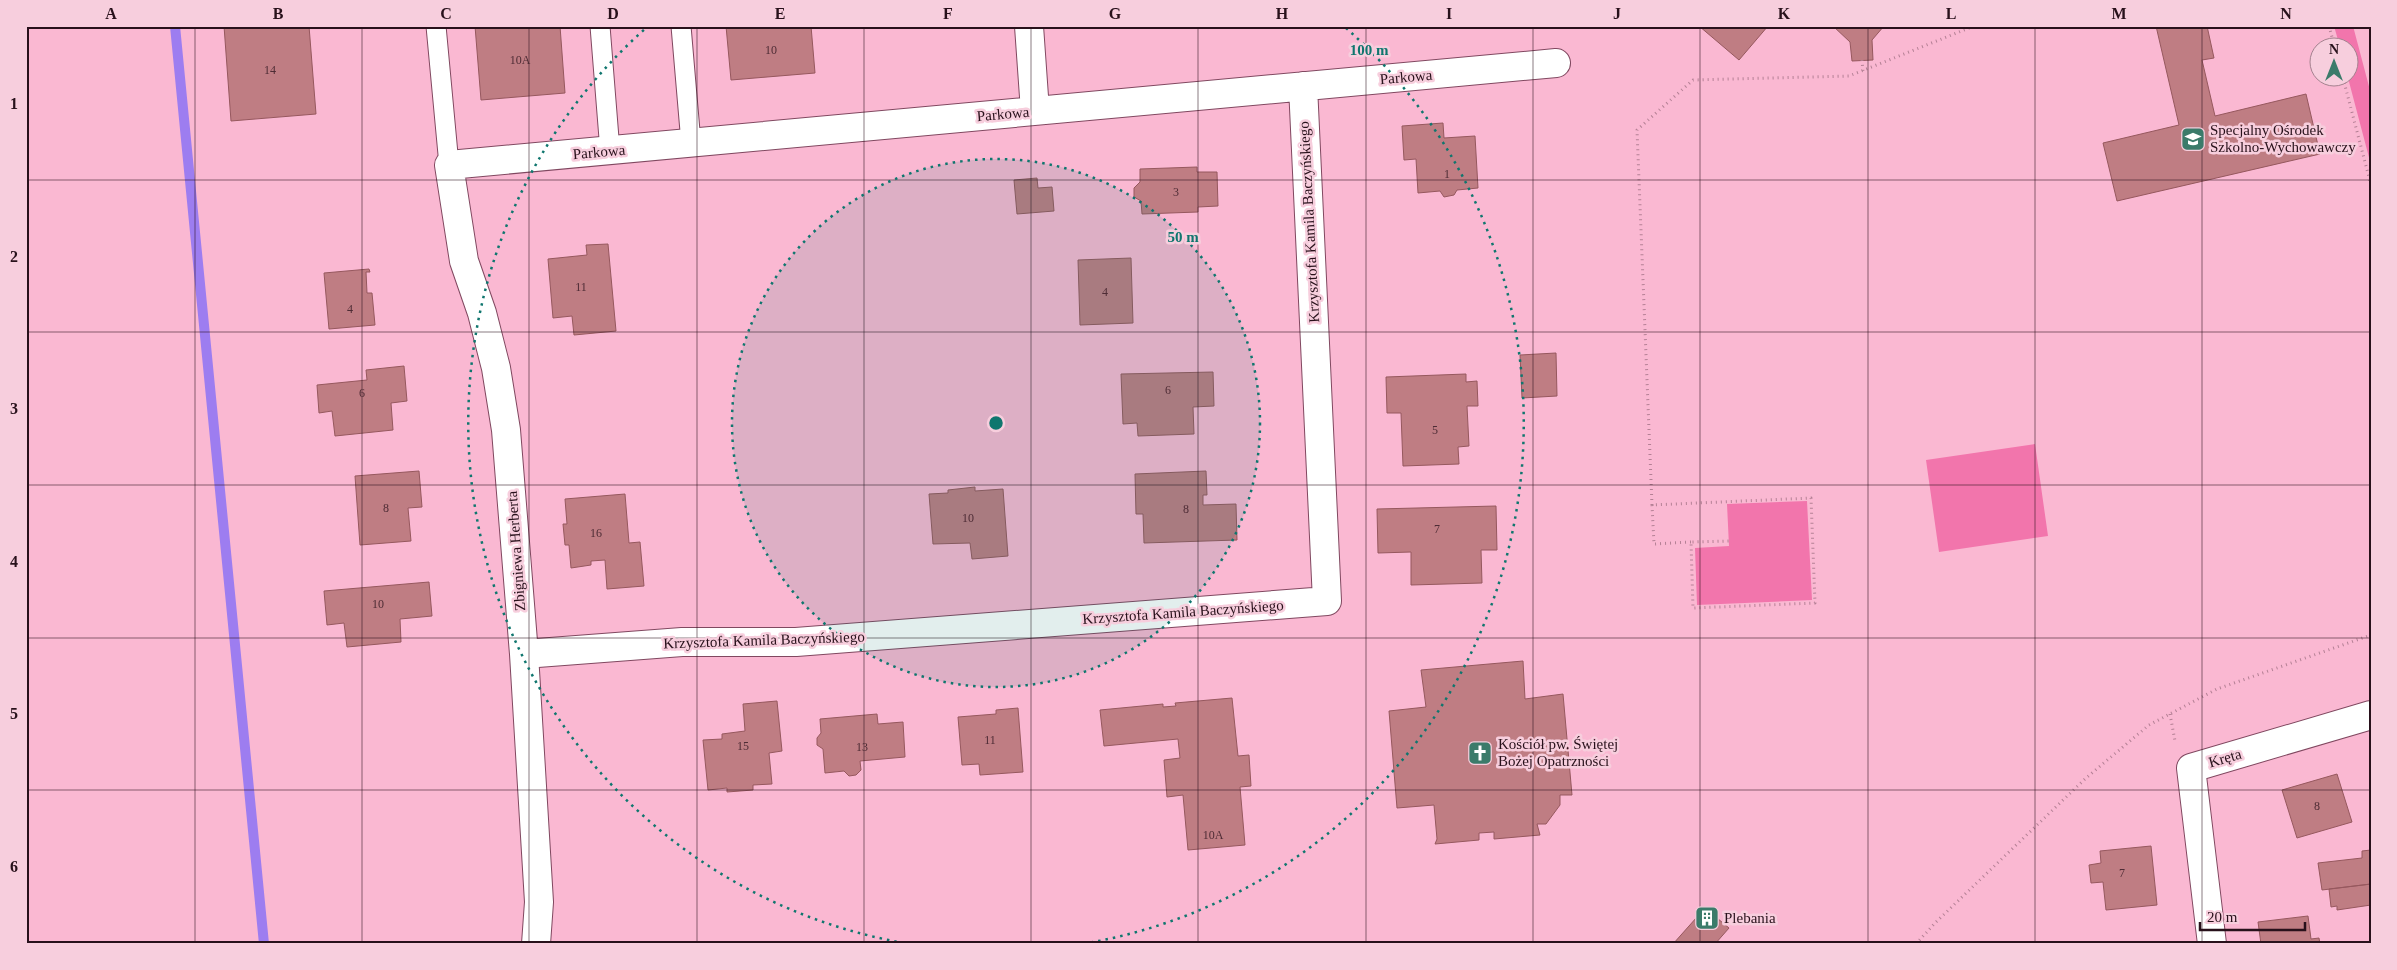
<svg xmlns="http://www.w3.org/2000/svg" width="2397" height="970" viewBox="0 0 2397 970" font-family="'Times New Roman',serif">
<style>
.green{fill:#f275ac}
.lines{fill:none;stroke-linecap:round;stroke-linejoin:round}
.stream{stroke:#9d7df0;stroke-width:10}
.building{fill:#bf7d83;stroke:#96585e}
.service-casing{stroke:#804860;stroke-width:21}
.minor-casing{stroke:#804860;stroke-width:30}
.path{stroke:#b48095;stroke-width:3;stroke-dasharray:1 4;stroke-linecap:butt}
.service{stroke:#fff;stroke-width:19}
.minor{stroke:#fff;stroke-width:28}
.grid{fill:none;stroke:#28111b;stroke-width:1;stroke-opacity:0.55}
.ring{fill:none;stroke:#0f766e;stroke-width:2.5;stroke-dasharray:2.5 5}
.labels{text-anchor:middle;stroke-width:5;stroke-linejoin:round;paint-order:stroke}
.number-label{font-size:12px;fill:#4e2c35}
.street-label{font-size:15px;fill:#28111b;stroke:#f7cedd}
.poi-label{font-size:15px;fill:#28111b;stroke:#f7cedd;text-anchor:start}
.centre{fill:#0f766e;stroke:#f7cedd;stroke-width:2.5}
.ring-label{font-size:15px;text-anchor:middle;font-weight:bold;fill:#0f766e;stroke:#f7cedd;stroke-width:5;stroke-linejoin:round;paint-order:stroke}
.neatline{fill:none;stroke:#28111b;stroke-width:2}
.grid-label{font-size:16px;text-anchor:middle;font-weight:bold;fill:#28111b}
</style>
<rect width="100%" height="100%" fill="#fab8d2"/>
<!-- green -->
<path class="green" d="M 2334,26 L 2353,26 L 2371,94 L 2371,165 L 2348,78 L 2350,78 L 2350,48 L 2340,47 Z
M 2035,444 L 2048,536 L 1939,552 L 1926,460 Z
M 1807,501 L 1812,600 L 1697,605 L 1695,548 L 1729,546 L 1727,504 Z"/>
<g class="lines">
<!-- stream -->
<path class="stream" d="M 175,26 L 264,944"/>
</g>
<!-- building -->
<path class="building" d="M 224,26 L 309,26 L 316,114 L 231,121 Z
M 475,26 L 560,26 L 565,93 L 481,100 Z
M 726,26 L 811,26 L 815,73 L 731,80 Z
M 1699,26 L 1768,26 L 1739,60 Z
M 1833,26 L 1884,26 L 1872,40 L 1873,60 L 1852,61 L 1850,42 Z
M 2156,26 L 2207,26 L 2214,58 L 2202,60 L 2215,116 L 2306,94 L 2320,154 L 2117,201 L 2103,143 L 2179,125 Z
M 1443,123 L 1444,138 L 1475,136 L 1478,188 L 1457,190 L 1454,195 L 1444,197 L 1440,191 L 1418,193 L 1416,159 L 1404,160 L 1402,126 Z
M 1197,167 L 1197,172 L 1217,172 L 1218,206 L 1198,207 L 1198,212 L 1142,214 L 1141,201 L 1134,197 L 1134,188 L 1140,182 L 1140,169 Z
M 1037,178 L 1038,188 L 1052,187 L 1054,211 L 1017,214 L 1014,180 Z
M 608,244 L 616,331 L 574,335 L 572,316 L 553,318 L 548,259 L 587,255 L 586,245 Z
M 1131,258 L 1133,323 L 1080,325 L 1078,260 Z
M 369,269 L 370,272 L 366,272 L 367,293 L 372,293 L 375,325 L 329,329 L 324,273 Z
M 1556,353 L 1557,396 L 1522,398 L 1520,355 Z
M 404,366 L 407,401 L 391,403 L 393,430 L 335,436 L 332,411 L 319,413 L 317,385 L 367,380 L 366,370 Z
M 1213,372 L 1214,406 L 1193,407 L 1194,434 L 1138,436 L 1137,423 L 1123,424 L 1121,374 Z
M 1466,374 L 1466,382 L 1477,381 L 1478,406 L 1467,406 L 1469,446 L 1458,447 L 1459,464 L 1403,466 L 1401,413 L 1387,413 L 1386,377 Z
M 419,471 L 422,507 L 408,508 L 411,541 L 360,545 L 355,476 Z
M 1206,471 L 1207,495 L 1203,495 L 1203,505 L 1236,504 L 1237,540 L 1144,543 L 1143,514 L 1136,514 L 1135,474 Z
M 975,487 L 975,491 L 1003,489 L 1008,556 L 972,559 L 970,543 L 933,544 L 929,494 L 948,493 L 948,490 Z
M 625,494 L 629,543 L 640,542 L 644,586 L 607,589 L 605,560 L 591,561 L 591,565 L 571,568 L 569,545 L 565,545 L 563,524 L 567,524 L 565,499 Z
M 1496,506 L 1497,550 L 1481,550 L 1482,583 L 1411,585 L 1411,552 L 1378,553 L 1377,509 Z
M 429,582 L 432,616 L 400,619 L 401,642 L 347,647 L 344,623 L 327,625 L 324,591 Z
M 1523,661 L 1525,699 L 1563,694 L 1572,795 L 1560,795 L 1560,805 L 1546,824 L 1537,824 L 1540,835 L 1494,839 L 1494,832 L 1479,833 L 1479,840 L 1435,844 L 1437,839 L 1434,805 L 1397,808 L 1389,711 L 1426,707 L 1421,670 Z
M 1232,698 L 1238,756 L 1249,755 L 1251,786 L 1240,787 L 1245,845 L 1188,850 L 1183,795 L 1167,797 L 1164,760 L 1180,758 L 1178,739 L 1104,746 L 1100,710 L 1163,704 L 1163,707 L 1176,706 L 1175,703 Z
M 777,701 L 782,751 L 769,753 L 772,784 L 753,785 L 753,790 L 727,792 L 727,788 L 708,790 L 703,740 L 722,739 L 722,734 L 745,731 L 743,704 Z
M 1018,708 L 1023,772 L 980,775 L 979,764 L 962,765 L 958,717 L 996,714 L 996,710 Z
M 877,714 L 878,724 L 903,722 L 905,757 L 860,761 L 861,770 L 856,775 L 849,776 L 844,771 L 825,773 L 823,749 L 817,745 L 817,738 L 821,733 L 820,719 Z
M 2337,774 L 2352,822 L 2297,838 L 2282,790 Z
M 2151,846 L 2157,905 L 2106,910 L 2103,882 L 2091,883 L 2089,865 L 2101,863 L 2100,851 Z
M 2371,850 L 2371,884 L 2322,890 L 2318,863 L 2362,858 L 2362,851 Z
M 2371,884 L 2371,905 L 2337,910 L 2337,906 L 2331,907 L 2329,889 Z
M 1705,908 L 1729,928 L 1715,944 L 1673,944 Z
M 2308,916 L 2311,939 L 2319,938 L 2320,944 L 2261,944 L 2258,922 Z"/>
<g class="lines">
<!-- service casing -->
<g class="service-casing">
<path id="service" d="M 436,26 L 449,165
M 600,26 L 610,151
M 681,26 L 691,143"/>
</g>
<!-- minor casing -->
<g class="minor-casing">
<path id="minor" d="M 1029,26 L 1035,111
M 524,654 L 682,642 L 796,642 L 1327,601 L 1303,86
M 536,944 L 539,902 L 524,654 L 506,430 L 496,368 L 482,313 L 464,261 L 449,165 L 1556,63
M 2212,944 L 2191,768 L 2371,715"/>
</g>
<!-- path -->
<path class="path" d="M 2329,26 L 2335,48
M 1862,60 L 1863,72
M 2343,78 L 2371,185
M 1652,505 L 1637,130 L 1693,80 L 1849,76 L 1974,26
M 1691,542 L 1654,544 L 1652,505 L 1811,498 L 1815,603 L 1693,608 L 1691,542 L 1729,541
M 2170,714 L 2175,741
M 1916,944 L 1935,923 L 2086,778 L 2149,725 L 2217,689 L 2371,635"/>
<!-- service -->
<use href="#service" class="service"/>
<!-- minor -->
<use href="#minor" class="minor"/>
</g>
<!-- grid -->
<path class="grid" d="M 195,26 L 195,944M 362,26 L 362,944M 529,26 L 529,944M 697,26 L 697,944M 864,26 L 864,944M 1031,26 L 1031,944M 1198,26 L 1198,944M 1366,26 L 1366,944M 1533,26 L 1533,944M 1700,26 L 1700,944M 1868,26 L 1868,944M 2035,26 L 2035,944M 2202,26 L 2202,944M 26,180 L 2371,180M 26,332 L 2371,332M 26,485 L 2371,485M 26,638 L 2371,638M 26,790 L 2371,790"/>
<!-- distance rings -->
<circle cx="996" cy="423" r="264" fill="#0f766e" fill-opacity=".12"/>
<g class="ring">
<circle cx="996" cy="423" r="264"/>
<path d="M904 943A528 528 0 0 1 646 28M1346 28A528 528 0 0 1 1088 943"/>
</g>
<!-- icons -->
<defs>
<g id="school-square" transform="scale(1.25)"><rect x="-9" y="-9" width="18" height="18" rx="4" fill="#3b7b6a" stroke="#f7cedd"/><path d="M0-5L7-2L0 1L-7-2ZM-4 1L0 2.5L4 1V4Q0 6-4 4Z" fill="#fff"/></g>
<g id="church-square" transform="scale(1.25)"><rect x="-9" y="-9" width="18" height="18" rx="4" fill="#3b7b6a" stroke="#f7cedd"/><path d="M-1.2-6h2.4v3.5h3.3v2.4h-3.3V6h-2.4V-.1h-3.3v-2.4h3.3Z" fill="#fff"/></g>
<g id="building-square" transform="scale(1.25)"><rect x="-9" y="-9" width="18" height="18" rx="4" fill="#3b7b6a" stroke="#f7cedd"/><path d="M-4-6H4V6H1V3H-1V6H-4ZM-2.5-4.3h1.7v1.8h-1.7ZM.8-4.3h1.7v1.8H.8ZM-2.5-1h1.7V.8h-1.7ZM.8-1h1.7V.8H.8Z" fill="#fff"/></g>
</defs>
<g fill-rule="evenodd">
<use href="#school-square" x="2193" y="139"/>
<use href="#church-square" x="1480" y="753"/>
<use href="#building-square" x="1707" y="918"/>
</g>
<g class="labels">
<!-- number labels -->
<g class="number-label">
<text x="771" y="54">10</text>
<text x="520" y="64">10A</text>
<text x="270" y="74">14</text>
<text x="1447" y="178">1</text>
<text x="1176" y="196">3</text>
<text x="581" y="291">11</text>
<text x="1105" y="296">4</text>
<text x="350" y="313">4</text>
<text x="1168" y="394">6</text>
<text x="362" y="397">6</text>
<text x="1435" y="434">5</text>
<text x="386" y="512">8</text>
<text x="1186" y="513">8</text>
<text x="968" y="522">10</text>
<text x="1437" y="533">7</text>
<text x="596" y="537">16</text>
<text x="378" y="608">10</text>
<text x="990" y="744">11</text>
<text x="743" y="750">15</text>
<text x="862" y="751">13</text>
<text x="2317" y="810">8</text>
<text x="1213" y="839">10A</text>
<text x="2122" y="877">7</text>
</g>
<!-- street labels -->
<g class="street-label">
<text transform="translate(1406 77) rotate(-5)" y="5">Parkowa</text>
<text transform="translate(1003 114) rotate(-5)" y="5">Parkowa</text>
<text transform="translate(599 152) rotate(-5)" y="5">Parkowa</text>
<text transform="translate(1309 222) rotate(-93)" y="5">Krzysztofa Kamila Baczyńskiego</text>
<text transform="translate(516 551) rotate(-94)" y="5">Zbigniewa Herberta</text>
<text transform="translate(1183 612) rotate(-4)" y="5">Krzysztofa Kamila Baczyńskiego</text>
<text transform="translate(764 640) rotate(-2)" y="5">Krzysztofa Kamila Baczyńskiego</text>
<text transform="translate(2225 758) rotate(-16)" y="5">Kręta</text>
</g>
<!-- poi labels -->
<g class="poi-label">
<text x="2210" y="135">Specjalny Ośrodek<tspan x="2210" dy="17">Szkolno-Wychowawczy</tspan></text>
<text x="1498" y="749">Kościół pw. Świętej<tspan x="1498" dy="17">Bożej Opatrzności</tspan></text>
<text x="1724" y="923">Plebania</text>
</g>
</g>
<circle cx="996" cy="423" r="8" class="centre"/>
<g class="ring-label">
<text x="1369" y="55">100 m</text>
<text x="1183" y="242">50 m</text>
</g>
<!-- border -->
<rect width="2397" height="970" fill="none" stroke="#f7cedd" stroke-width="55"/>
<!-- north arrow -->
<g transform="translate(2334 62)"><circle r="24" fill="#f7cedd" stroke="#a4828f"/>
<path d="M0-4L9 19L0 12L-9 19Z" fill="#3b7b6a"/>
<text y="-8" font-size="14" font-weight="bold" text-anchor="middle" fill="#28111b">N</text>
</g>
<!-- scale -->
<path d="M2200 922v8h105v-8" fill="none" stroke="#28111b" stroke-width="2.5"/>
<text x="2207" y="922" font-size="15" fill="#28111b" stroke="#f7cedd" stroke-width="4" paint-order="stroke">20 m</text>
<rect x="28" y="28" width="2342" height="914" class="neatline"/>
<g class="grid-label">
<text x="111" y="19">A</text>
<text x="278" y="19">B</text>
<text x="446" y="19">C</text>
<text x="613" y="19">D</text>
<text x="780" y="19">E</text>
<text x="948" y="19">F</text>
<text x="1115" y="19">G</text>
<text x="1282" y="19">H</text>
<text x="1449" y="19">I</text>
<text x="1617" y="19">J</text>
<text x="1784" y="19">K</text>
<text x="1951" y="19">L</text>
<text x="2119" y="19">M</text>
<text x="2286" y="19">N</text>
<text x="14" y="109">1</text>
<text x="14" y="262">2</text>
<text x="14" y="414">3</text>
<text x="14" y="567">4</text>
<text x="14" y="719">5</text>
<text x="14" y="872">6</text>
</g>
</svg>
